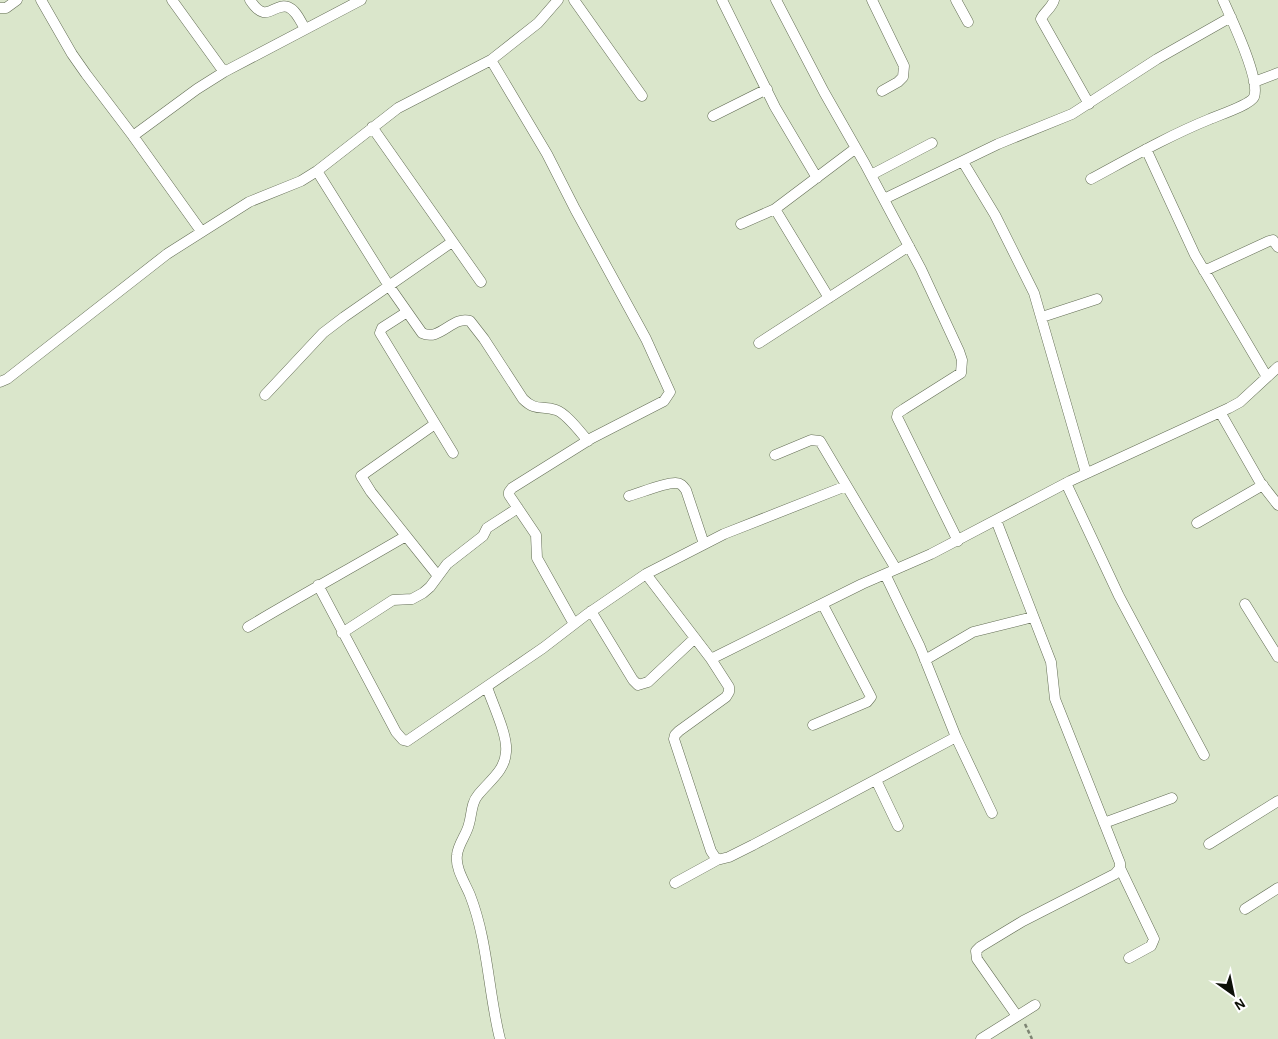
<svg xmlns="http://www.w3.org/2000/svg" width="1278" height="1039" viewBox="0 0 1278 1039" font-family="'Alegreya Sans',sans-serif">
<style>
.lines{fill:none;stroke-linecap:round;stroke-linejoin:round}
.minor-casing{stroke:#636d55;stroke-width:11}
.path{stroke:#7d8573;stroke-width:2.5;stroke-dasharray:4 2.5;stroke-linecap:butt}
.minor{stroke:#fff;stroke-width:10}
</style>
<rect width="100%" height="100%" fill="#dae6cb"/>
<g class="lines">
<!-- minor casing -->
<g class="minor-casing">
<path id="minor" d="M 41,0 L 72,54 L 86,74 L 133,136 L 201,231
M 172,0 L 224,72
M 250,0 C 267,26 273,2 288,7 C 296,10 301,22 305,29
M 574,0 L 642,96
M 722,0 L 775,107 L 817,178
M 776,0 L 824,92 L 865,164 L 921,269 L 959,351 L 962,360 L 961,373 L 904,409 L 898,413 L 897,417 L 958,541
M 872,0 L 904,66 L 903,77 L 898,82 L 882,91
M 956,0 L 968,22
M 1054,0 C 1052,8 1044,12 1041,19 L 1089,104
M 0,8 L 6,8 L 17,0
M 491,60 L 547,154 L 575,209 L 646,339 L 670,392 L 664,401 L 592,438 L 512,488 L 509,492 L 509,495 L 536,535 L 537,558 L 574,624
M 1254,82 L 1278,73
M 713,116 L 767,89
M 372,127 L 481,282
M 133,136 L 197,89 L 224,72 L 361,0
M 1146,149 L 1195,255 L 1267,377
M 963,162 L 995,215 L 1034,293 L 1086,473
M 317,171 L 389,286 L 422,333 C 440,342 453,315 470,321 L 484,339 L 523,399 C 536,412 542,405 556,410 C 566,413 581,433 588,441
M 871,175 L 932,143
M 1091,179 C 1130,158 1168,136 1210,119 C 1219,115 1250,105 1254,97 C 1261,80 1231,18 1223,0
M 884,199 L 998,144 L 1072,114 L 1157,59 L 1231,17
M 775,209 L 829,298
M 741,224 L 775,209 L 856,148
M 1204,271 L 1269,241 L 1273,240 L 1278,247
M 407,312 L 382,328 L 380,333 L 453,453
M 1042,317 L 1097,299
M 759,343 L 909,246
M 0,382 L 7,379 L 167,254 L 249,202 L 301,181 L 317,171 L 398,108 L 491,60 L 538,23 L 558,0
M 265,395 L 323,333 L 344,317 L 452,242
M 1220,412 L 1260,482 L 1278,505
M 435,424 L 361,476 L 371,492 L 438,576
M 775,455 L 811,440 L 820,441 L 896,569
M 1066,483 L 1119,596 L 1204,755
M 629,496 C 640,493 666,482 676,483 C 681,483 683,486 686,490 L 704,544
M 996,520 L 1051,662 L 1055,699 L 1120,863 L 1120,868 L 1115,874 L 1023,921 L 980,947 L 976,951 L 977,959 L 1017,1016
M 1197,523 L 1263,485
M 646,574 L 711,659 L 729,687 L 729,692 L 726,697 L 679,731 L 675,735 L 674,739 L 711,851 L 717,860 L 729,857 L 753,845 L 956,737
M 885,574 L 920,647 L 956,737 L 992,813
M 318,585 L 396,732 L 403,740 L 407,741 L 543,648 L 586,615 L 646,574 L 724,534 L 846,486
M 1245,604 L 1278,657
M 591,611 L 633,680 L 638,685 L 648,682 L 695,638
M 248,627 C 300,596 353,567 406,536
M 342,633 L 393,600 L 412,599 L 423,593 L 430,587 L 447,564 L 483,536 L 487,528 L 518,508
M 711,659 L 862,584 L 931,554 L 1070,481 L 1229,408 L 1240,402 L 1278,367
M 925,660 L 973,632 L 1033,617
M 487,687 C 492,703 508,735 506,752 C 505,771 489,781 478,795 C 471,803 472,814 469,824 C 467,834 458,844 457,855 C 455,868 465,883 470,895 C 488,941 488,991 500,1039
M 813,725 L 867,702 L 871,697 L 823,605
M 876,780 L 898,826
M 1104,823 L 1172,798
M 1209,844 L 1278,801
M 1120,868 L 1154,939 L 1151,946 L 1129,958
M 675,883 L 717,860
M 1245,909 L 1278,888
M 981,1039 L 1035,1005"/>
</g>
<!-- path -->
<path class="path" d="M 1025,1024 L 1032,1039"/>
<!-- minor -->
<use href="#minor" class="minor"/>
</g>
<!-- north arrow -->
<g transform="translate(1233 994) rotate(147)" stroke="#ffffff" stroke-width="4" paint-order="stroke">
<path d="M0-4L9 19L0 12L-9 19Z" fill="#0d1008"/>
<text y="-8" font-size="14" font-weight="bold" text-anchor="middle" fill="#0d1008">N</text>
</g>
</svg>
